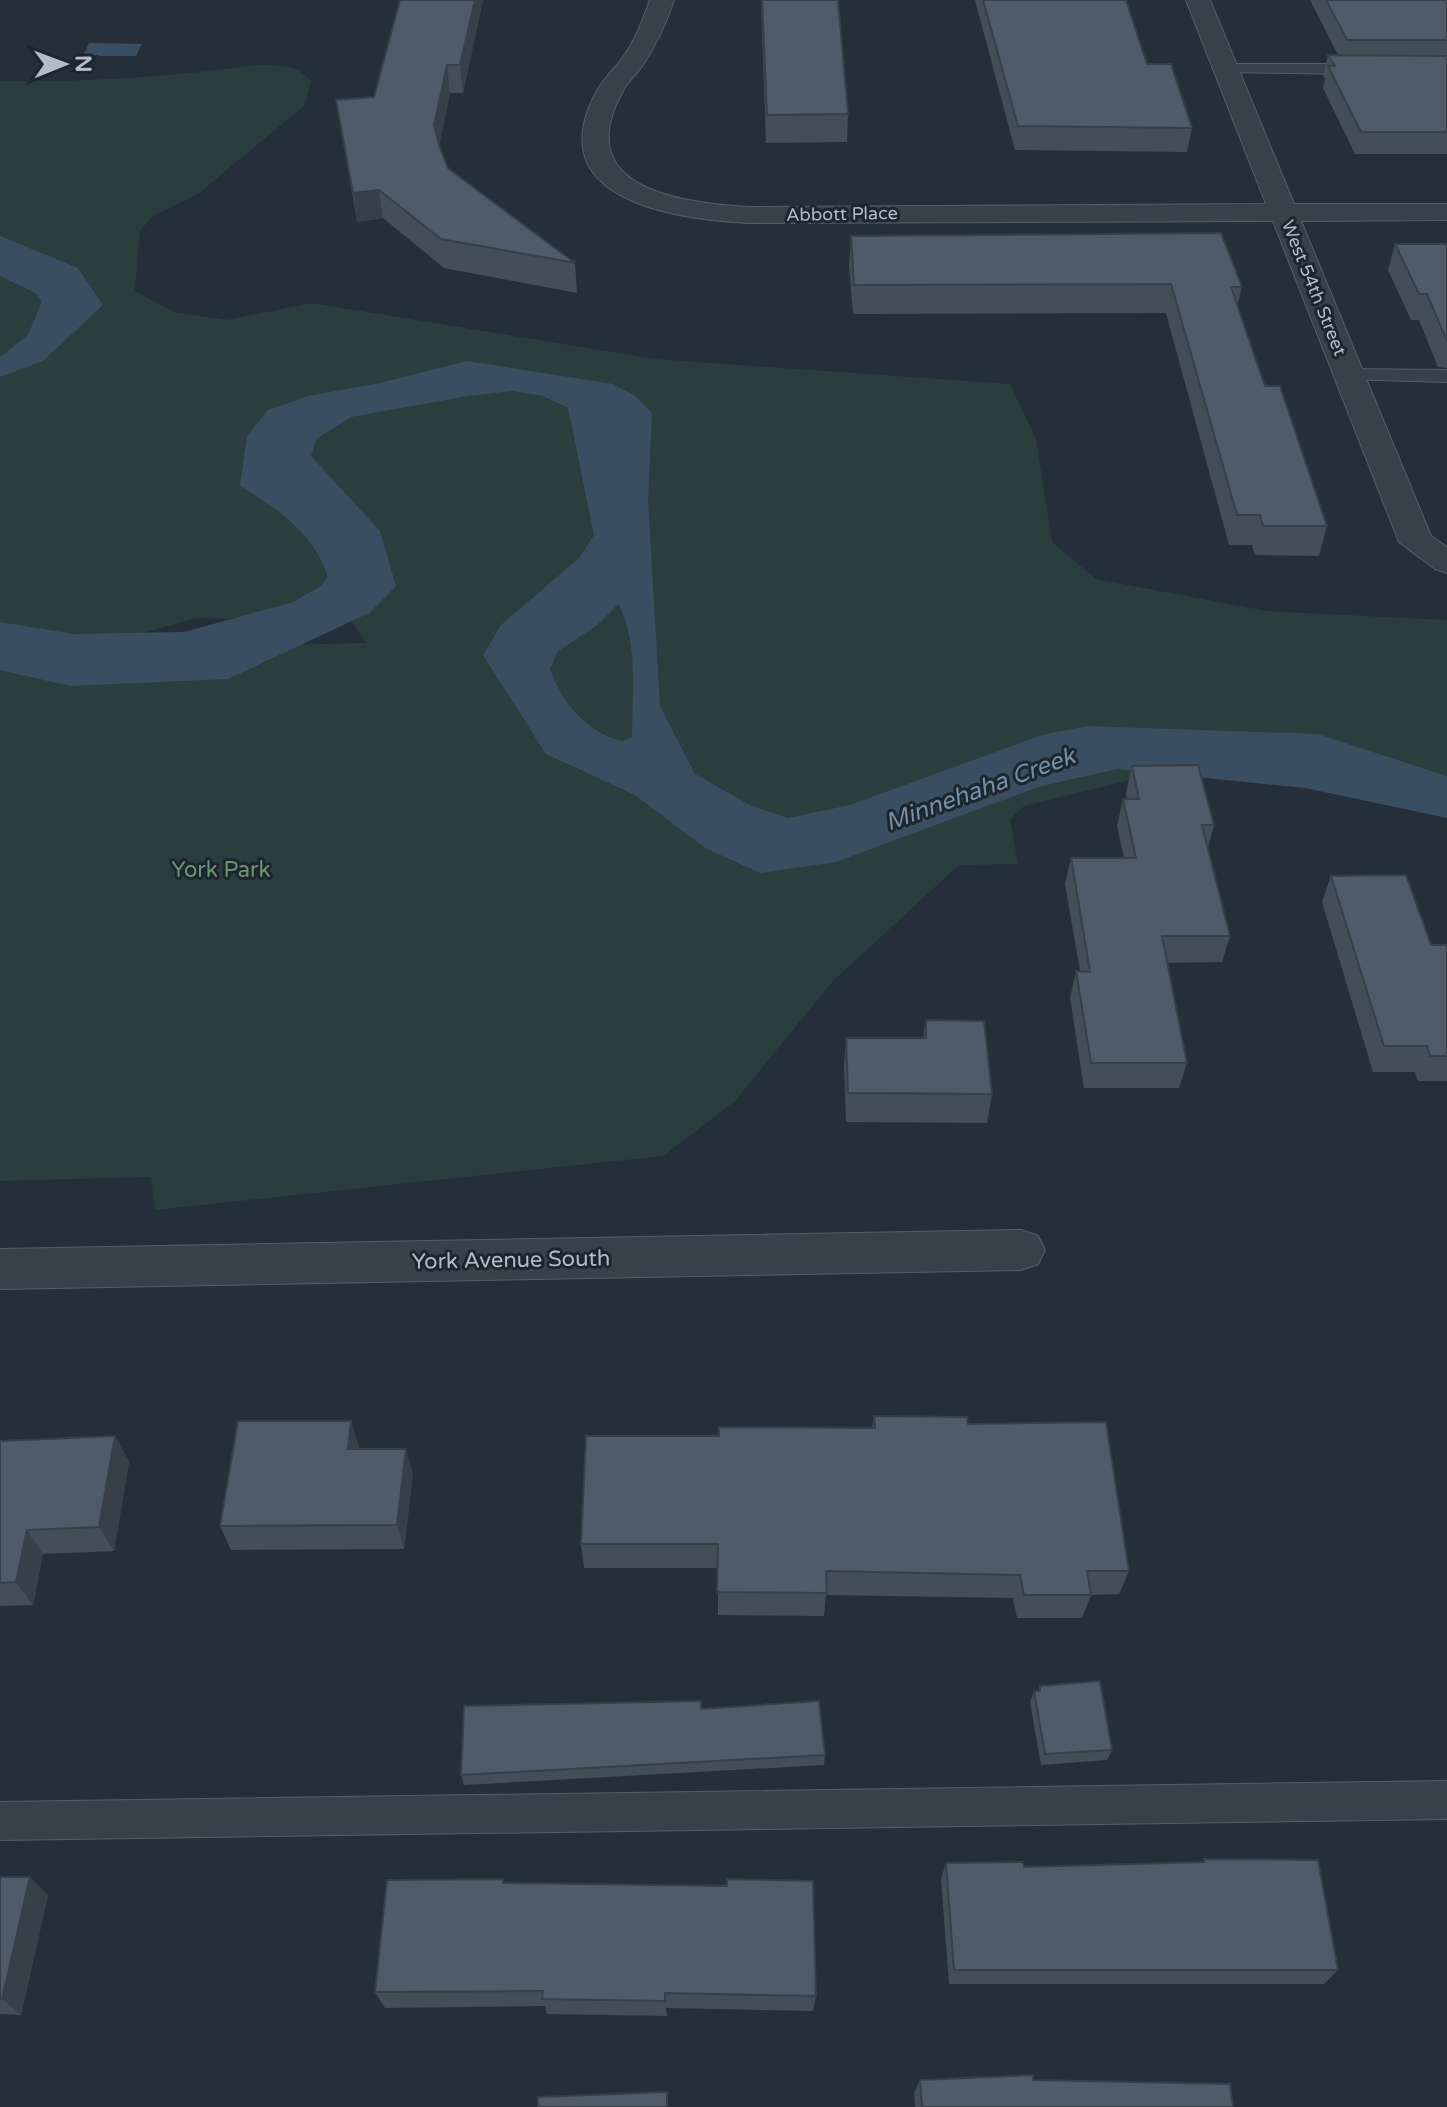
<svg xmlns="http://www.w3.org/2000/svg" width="1447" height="2107" viewBox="0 0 1447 2107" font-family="'Varela Round',sans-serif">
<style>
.green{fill:#293e3d;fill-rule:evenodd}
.water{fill:#3a4e61;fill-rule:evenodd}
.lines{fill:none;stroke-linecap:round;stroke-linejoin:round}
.lane-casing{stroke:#565e68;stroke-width:2}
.street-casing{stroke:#565e68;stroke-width:2}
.lane{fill:#38404a;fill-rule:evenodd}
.street{fill:#38404a;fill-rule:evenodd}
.wall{fill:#444e59}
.shaded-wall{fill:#374049}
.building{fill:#4f5b68;stroke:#374049;stroke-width:2}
.labels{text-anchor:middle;stroke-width:6;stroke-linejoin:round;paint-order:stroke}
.far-street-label{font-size:18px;fill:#b3bbc6;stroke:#1d252f}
.park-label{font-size:22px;fill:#6c9572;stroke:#1d252f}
.street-label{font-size:22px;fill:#b3bbc6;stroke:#1d252f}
.water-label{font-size:24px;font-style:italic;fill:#758ea7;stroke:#1d252f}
</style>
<rect width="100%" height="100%" fill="#242f39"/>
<!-- green -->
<path class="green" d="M 256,65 C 278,65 297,64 311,81 L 305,105 L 198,194 L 153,216 L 140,231 L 135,291 L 174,312 L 226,320 L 312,303 L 655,359 L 1010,384 L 1036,439 L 1052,542 L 1096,579 L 1267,611 L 1447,620 L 1447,776 L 1318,734 L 1024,806 L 1010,819 L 1018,864 L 959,865 L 833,981 L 735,1101 L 663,1156 L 155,1210 L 151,1177 L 0,1181 L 0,81 C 86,82 170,77 256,65 ZM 197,618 L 352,622 L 366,643 L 84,649 Z"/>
<!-- water -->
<path class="water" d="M 89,43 L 142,44 L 136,56 L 83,56 Z
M 0,236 L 78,268 L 103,305 L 43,361 L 0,377 L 0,357 L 28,335 L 42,301 L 35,293 L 0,276 Z
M 467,361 L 613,384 L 635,396 L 652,413 L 648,500 L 660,706 L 695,774 L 750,805 L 788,818 L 850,805 L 1042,735 L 1087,726 L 1318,734 L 1447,776 L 1447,818 L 1305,788 L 1117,769 L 1038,787 L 836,862 L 760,873 L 705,848 L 635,795 L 546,754 L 483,655 L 501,625 L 579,558 L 594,535 L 568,408 L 543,396 L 513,391 L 468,396 L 351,417 L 316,439 L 311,456 L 380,531 L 396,586 L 369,613 L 228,679 L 70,686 L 0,670 L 0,622 L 74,634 L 184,632 L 293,602 L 321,586 L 328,577 C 313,532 278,509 240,486 L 247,436 L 268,410 L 308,396 L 380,383 ZM 618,604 C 639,641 632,695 632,737 L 622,741 C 585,731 563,704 550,669 L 558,651 L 596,626 Z"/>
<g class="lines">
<!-- lane casing -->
<g class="lane-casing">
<path id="lane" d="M 1226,64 L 1361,64 L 1369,69 L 1361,74 L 1220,72 L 1220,66 Z
M 1349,369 L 1447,370 L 1447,382 L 1342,379 L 1339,375 Z
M 1447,1781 L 1447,1819 L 0,1840 L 0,1802 Z"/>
</g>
<!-- street casing -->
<g class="street-casing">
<path id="street" d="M 650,0 L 674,0 C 666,24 656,46 642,66 C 636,75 627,82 623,91 C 569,188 679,203 749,207 L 1266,204 L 1186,0 L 1210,0 L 1294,204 L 1447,204 L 1447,220 L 1301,221 L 1431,536 L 1447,547 L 1447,573 L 1435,569 L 1399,542 L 1273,221 L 749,223 C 672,219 536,199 598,89 C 605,77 616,67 624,56 C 636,39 643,19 650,0 Z
M 1021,1230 L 1038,1236 L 1045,1250 L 1038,1264 L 1021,1270 L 0,1289 L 0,1249 Z"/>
</g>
<!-- lane -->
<use href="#lane" class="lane"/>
<!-- street -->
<use href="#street" class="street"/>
</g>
<!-- wall -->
<path class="wall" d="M 400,0 L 483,0 L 463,93 L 450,93 L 439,145 L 448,168 L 575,263 L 577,293 L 444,268 L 383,218 L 357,222 L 336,100 L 374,97 Z
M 761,0 L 838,0 L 848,114 L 847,142 L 766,143 Z
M 975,0 L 1126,0 L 1147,64 L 1192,128 L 1187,152 L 1015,150 Z
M 1310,0 L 1447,0 L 1447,154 L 1355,154 L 1323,88 L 1325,79 L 1323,76 L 1328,55 L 1338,55 Z
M 851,236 L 1242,287 L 1237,306 L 1265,386 L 1327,526 L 1319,556 L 1255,555 L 1252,545 L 1229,545 L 1166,313 L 853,314 L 849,265 Z
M 1395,244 L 1447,244 L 1447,368 L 1438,367 L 1419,320 L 1411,320 L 1388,270 Z
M 1132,766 L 1214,825 L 1208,848 L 1230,936 L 1222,962 L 1167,963 L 1187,1063 L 1179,1088 L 1084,1088 L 1070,998 L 1076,971 L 1080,971 L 1065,884 L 1071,858 L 1124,858 L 1117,826 L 1123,799 L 1127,799 L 1126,793 Z
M 1331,876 L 1431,945 L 1447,945 L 1447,1081 L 1418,1081 L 1415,1072 L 1373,1072 L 1322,902 Z
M 926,1020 L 992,1094 L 987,1123 L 846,1122 L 844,1067 L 846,1038 L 923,1038 Z
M 874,1416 L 968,1424 L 1129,1571 L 1119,1594 L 1091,1595 L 1082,1618 L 1017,1618 L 1013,1598 L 826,1595 L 824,1616 L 718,1615 L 718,1568 L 584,1568 L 581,1544 L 719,1436 L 872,1428 Z
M 115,1436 L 129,1462 L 114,1551 L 43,1554 L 33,1605 L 0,1606 L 0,1441 Z
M 359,1446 L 359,1449 L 413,1474 L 404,1549 L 231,1550 L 220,1526 Z
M 1040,1686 L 1112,1750 L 1107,1760 L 1041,1765 L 1030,1702 L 1034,1691 L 1038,1691 Z
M 701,1709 L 825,1755 L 824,1765 L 464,1785 L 461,1775 Z
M 1204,1859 L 1338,1970 L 1324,1984 L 949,1984 L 941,1879 L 946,1863 L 1024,1867 L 1202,1862 Z
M 0,1877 L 48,1895 L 21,2015 L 0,2014 Z
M 504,1883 L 816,1996 L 813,2011 L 666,2008 L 667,2016 L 547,2014 L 545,2006 L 385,2008 L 375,1992 Z
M 920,2080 L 1033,2080 L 1233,2107 L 915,2107 L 914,2093 Z"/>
<!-- shaded-wall -->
<path class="shaded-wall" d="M 475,0 L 483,0 L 463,93 L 460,65 Z
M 447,65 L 450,93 L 438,153 L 434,125 Z
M 379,190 L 383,218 L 357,222 L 353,193 Z
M 351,1421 L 359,1446 L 356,1474 L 348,1449 Z
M 115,1436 L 129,1462 L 114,1551 L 99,1527 Z
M 406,1449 L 413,1474 L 404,1549 L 397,1525 Z
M 27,1530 L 43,1554 L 33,1605 L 16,1582 Z
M 30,1877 L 48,1895 L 21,2015 L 2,1999 Z"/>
<!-- building -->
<path class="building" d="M 400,0 L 475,0 L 460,65 L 447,65 L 434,125 L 439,145 L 448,168 L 575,263 L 441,239 L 379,190 L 353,193 L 336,100 L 374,97 Z
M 762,0 L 838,0 L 848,114 L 767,115 Z
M 983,0 L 1126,0 L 1147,64 L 1171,64 L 1192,128 L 1018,126 Z
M 1326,0 L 1447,0 L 1447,40 L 1347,40 Z
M 1328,55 L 1447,56 L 1447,132 L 1361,132 L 1328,66 L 1335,66 Z
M 1221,233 L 1242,287 L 1231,287 L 1265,386 L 1280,386 L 1327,526 L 1263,526 L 1260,515 L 1237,515 L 1171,284 L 854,285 L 851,236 Z
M 1395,244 L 1447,244 L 1447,341 L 1427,294 L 1419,294 Z
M 1198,765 L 1214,825 L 1202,825 L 1230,936 L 1162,936 L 1187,1063 L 1091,1063 L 1076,971 L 1090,972 L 1071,858 L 1136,858 L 1123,799 L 1139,799 L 1132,766 Z
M 1406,875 L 1431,945 L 1447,945 L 1447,1056 L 1430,1056 L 1427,1046 L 1384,1046 L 1331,876 Z
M 926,1020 L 984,1021 L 992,1094 L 848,1093 L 846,1038 L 926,1038 Z
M 874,1416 L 967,1417 L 968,1424 L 1106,1422 L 1129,1571 L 1087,1571 L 1091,1595 L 1024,1595 L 1020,1575 L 826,1571 L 827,1593 L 717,1592 L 718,1544 L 581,1544 L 586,1436 L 719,1436 L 719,1427 L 875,1428 Z
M 238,1421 L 351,1421 L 348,1449 L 406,1449 L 397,1525 L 220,1526 Z
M 115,1436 L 99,1527 L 27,1530 L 16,1582 L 0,1583 L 0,1441 Z
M 1100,1681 L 1112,1750 L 1045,1754 L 1034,1691 L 1040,1691 L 1040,1686 Z
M 701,1701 L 701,1709 L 819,1701 L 825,1755 L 461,1775 L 464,1706 Z
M 1204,1859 L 1318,1860 L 1338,1970 L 954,1970 L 946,1863 L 1023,1862 L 1024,1867 L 1204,1862 Z
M 0,1877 L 30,1877 L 2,1999 L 0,1999 Z
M 503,1879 L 503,1883 L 727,1886 L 727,1879 L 813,1881 L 816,1996 L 665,1993 L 665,2001 L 542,1999 L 543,1991 L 375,1992 L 387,1880 Z
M 1033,2075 L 1033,2080 L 1230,2084 L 1233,2107 L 922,2107 L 920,2080 Z
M 667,2092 L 667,2107 L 538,2107 L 538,2097 Z"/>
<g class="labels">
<!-- far-street labels -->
<g class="far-street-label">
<text transform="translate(842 214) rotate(-1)" y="6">Abbott Place</text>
<text transform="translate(1314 288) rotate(68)" y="6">West 54th Street</text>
</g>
<!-- park labels -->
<g class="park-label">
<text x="221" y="877">York Park</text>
</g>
<!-- street labels -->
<g class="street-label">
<text transform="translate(511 1259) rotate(-1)" y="8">York Avenue South</text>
</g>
<!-- water labels -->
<g class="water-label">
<text transform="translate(980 789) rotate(-20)" y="8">Minnehaha Creek</text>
</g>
</g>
<!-- north arrow -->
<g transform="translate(64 64) rotate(89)" stroke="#1d252f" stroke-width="6" paint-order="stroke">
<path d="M0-6L14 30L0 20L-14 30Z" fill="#b3bbc6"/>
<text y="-12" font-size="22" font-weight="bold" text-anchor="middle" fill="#b3bbc6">N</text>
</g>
</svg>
